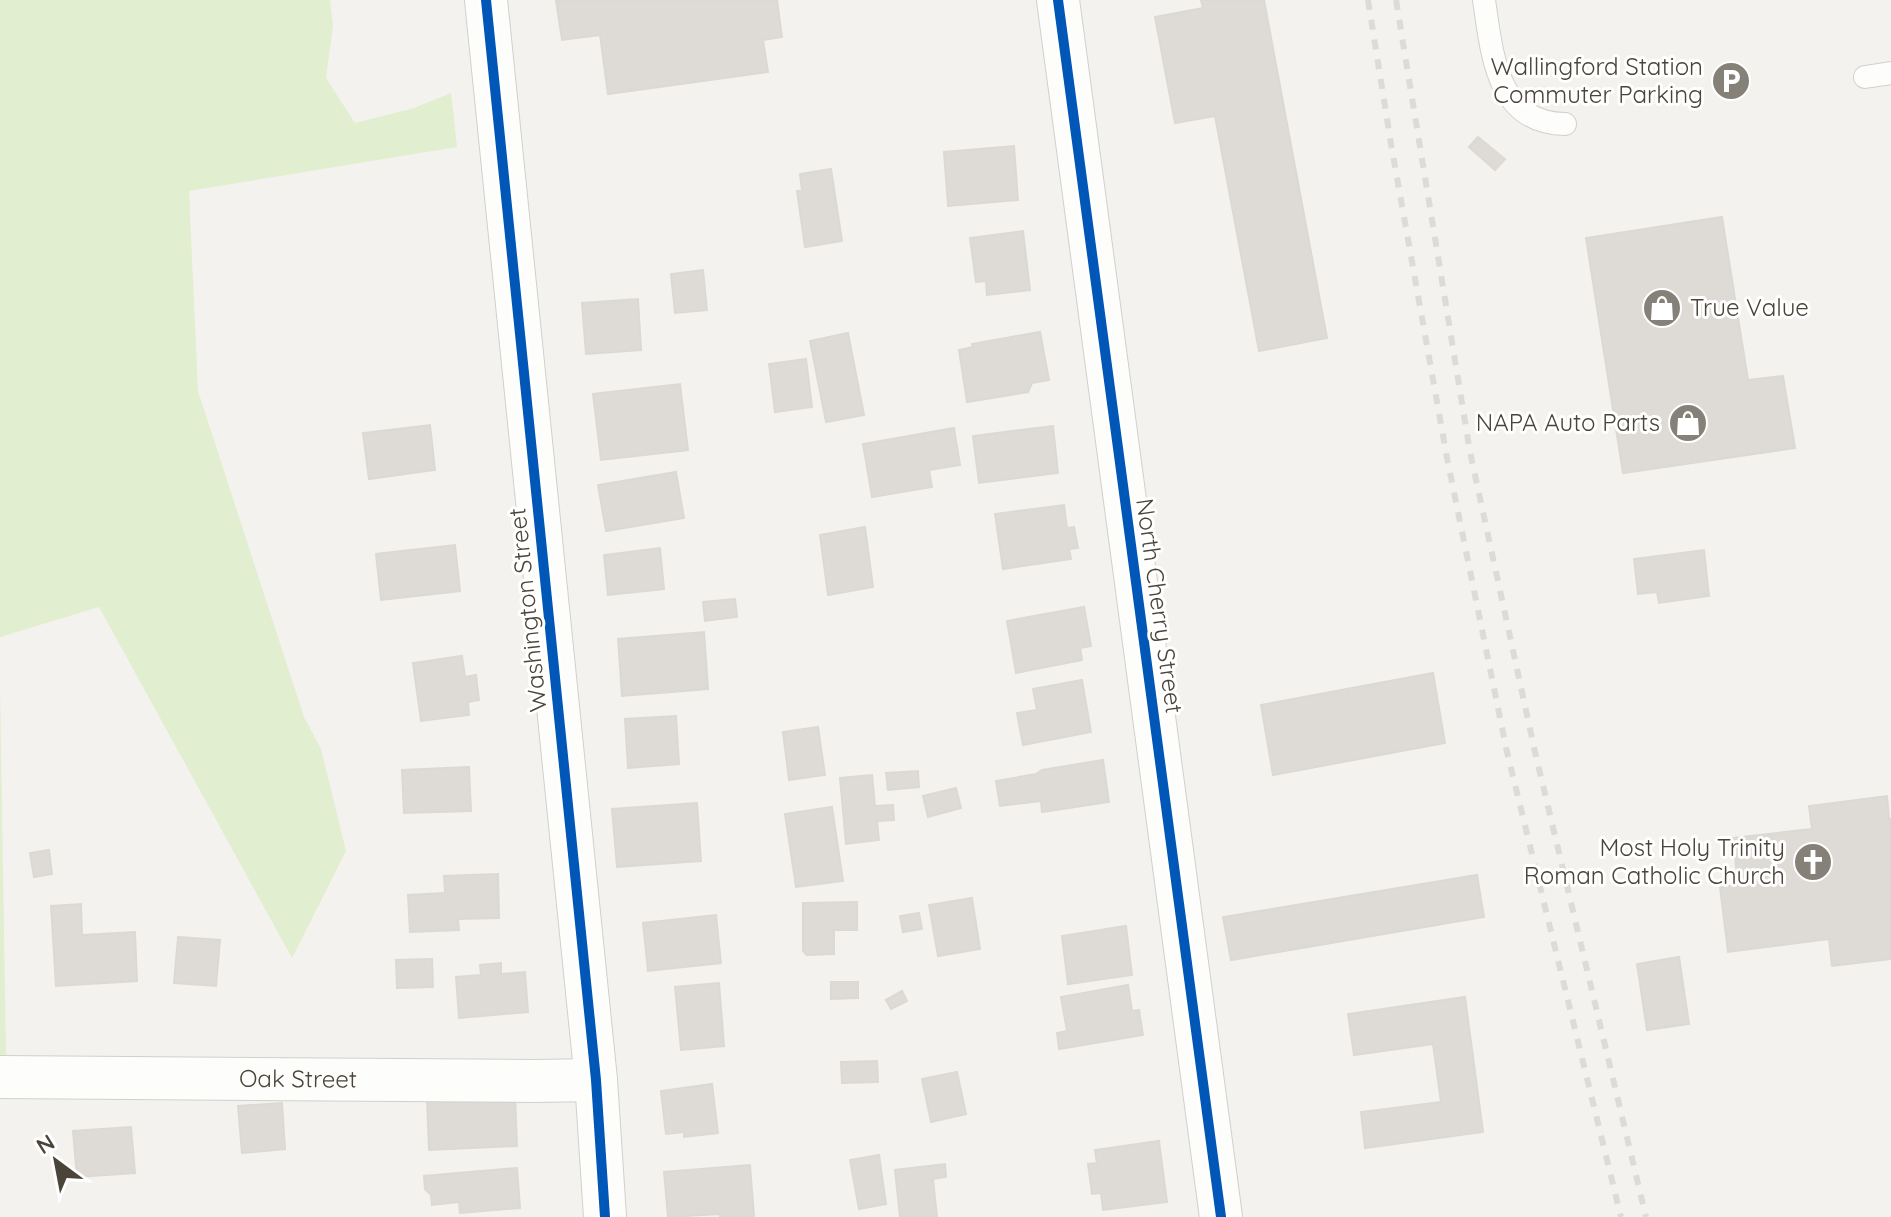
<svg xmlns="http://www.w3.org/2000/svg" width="1891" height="1217" viewBox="0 0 1891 1217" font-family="Quicksand,sans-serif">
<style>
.green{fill:#e1eecf}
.building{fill:#dedbd6;stroke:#dcd9d4;stroke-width:2}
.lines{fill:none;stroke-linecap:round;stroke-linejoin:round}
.lane-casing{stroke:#d2d0cb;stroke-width:24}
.street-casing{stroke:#d2d0cb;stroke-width:44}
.lane{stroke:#fdfdfc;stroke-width:22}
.street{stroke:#fdfdfc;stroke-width:42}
.rail{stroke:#dbdbda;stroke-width:6;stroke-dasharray:10 10;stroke-linecap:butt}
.cycleway-casing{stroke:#fff;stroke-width:15}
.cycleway{stroke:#0057b8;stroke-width:10}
.labels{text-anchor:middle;stroke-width:6;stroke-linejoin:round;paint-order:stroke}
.poi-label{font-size:24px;fill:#4b4439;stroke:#fff;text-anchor:end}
.street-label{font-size:24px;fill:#4b4439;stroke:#fff}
</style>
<rect width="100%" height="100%" fill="#f4f2ee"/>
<!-- green -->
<path class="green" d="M 0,0 L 330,0 L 333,26 L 326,78 L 355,123 L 414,108 L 451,93 L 457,147 L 189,191 L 198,391 L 304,717 L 321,749 L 346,851 L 292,958 L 99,607 L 0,637 Z
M 0,683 L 0,684 L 6,1055 L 0,1055 Z"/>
<!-- building -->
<path class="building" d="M 556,0 L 777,0 L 782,37 L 763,40 L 768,72 L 608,94 L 600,35 L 562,40 Z
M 1201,0 L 1264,0 L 1327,338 L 1259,351 L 1215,116 L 1175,123 L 1155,17 L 1203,8 Z
M 1478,137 L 1505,159 L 1495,170 L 1469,147 Z
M 1014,146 L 1018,200 L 948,206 L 944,152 Z
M 831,169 L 842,241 L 805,247 L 797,191 L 802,191 L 800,174 Z
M 1722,217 L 1748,380 L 1783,376 L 1795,448 L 1623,473 L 1586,238 Z
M 1023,231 L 1030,290 L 987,295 L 986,281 L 976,282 L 970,238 Z
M 703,270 L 707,310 L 675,313 L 671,274 Z
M 638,299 L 641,350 L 586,354 L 582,303 Z
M 1040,332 L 1049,380 L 1032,383 L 1028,392 L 967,402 L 959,350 L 973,347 L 972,344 Z
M 848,333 L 864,415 L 826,422 L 810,341 Z
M 806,359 L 812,407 L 775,412 L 769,364 Z
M 680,384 L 688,450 L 601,460 L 593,394 Z
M 430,425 L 435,470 L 369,479 L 363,433 Z
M 1053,426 L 1058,473 L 979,483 L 973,436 Z
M 954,428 L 960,465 L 929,470 L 932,487 L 872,497 L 863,444 Z
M 676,472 L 684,518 L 606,531 L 598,485 Z
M 1064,505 L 1067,528 L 1074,527 L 1078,548 L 1069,549 L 1071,559 L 1003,569 L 995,514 Z
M 865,527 L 873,587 L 828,595 L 820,535 Z
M 455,545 L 460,591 L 381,600 L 376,554 Z
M 660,548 L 664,589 L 608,595 L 604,555 Z
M 1704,550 L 1709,596 L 1659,603 L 1657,592 L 1638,594 L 1634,559 Z
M 735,599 L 737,617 L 705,621 L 703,602 Z
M 1084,607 L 1091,646 L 1080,648 L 1082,660 L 1016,673 L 1007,621 Z
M 704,632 L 708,689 L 622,696 L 618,639 Z
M 462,656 L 465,677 L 476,675 L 479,700 L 468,702 L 469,715 L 421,721 L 413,663 Z
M 1433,673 L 1445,743 L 1273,775 L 1261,705 Z
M 1082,680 L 1091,732 L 1023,745 L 1017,713 L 1037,710 L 1033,689 Z
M 676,716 L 679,764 L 628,768 L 625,719 Z
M 818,727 L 825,775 L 789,780 L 783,732 Z
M 1103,760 L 1109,802 L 1042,812 L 1041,801 L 1000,806 L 996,781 L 1036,774 L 1042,770 Z
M 469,767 L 471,811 L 404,813 L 402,770 Z
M 918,771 L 919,787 L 888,790 L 886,773 Z
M 872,775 L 875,806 L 893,805 L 894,820 L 877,821 L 879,840 L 846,844 L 840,778 Z
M 956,788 L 961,808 L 928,817 L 923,796 Z
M 1887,796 L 1889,819 L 1891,819 L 1891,959 L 1832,966 L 1829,939 L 1728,952 L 1720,887 L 1738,885 L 1733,838 L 1812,829 L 1809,806 Z
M 697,803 L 701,861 L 617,867 L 612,809 Z
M 832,807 L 843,881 L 796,887 L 785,814 Z
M 49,850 L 52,874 L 34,877 L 30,853 Z
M 498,874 L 499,918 L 458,919 L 459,930 L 410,932 L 408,895 L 445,893 L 444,876 Z
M 1477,875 L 1484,917 L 1231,960 L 1223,917 Z
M 972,898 L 980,949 L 938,956 L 929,905 Z
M 857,902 L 857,930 L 834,930 L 834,954 L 807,955 L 803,951 L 803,903 Z
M 81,904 L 82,935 L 135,932 L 137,981 L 56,986 L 51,906 Z
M 919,913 L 922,929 L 903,932 L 900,916 Z
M 716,915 L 721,963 L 648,971 L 643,923 Z
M 1126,926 L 1132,975 L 1068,984 L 1062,936 Z
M 178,937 L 220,940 L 216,986 L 174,983 Z
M 1679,957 L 1689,1024 L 1647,1030 L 1637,964 Z
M 432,959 L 433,987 L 397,988 L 396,960 Z
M 501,963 L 501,974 L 525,972 L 528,1012 L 459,1018 L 456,977 L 481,975 L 480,965 Z
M 831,982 L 858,982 L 858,998 L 831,999 Z
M 719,983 L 724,1046 L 681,1050 L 675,987 Z
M 1128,985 L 1132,1011 L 1139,1010 L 1143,1035 L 1059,1049 L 1057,1033 L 1067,1031 L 1061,997 Z
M 902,991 L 907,1001 L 891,1009 L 886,1000 Z
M 1465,997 L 1483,1132 L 1365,1148 L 1361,1112 L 1441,1102 L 1433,1044 L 1354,1055 L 1348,1014 Z
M 877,1061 L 878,1082 L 842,1083 L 841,1062 Z
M 957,1072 L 966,1114 L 931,1122 L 922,1079 Z
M 712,1084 L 718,1133 L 684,1137 L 684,1132 L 666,1134 L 661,1091 Z
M 515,1096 L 517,1146 L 429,1150 L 427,1100 Z
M 282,1103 L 285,1149 L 242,1153 L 238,1106 Z
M 131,1127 L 135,1173 L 77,1177 L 73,1131 Z
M 1159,1141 L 1167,1202 L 1103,1210 L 1101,1193 L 1092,1194 L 1088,1164 L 1097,1163 L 1095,1150 Z
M 879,1155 L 886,1204 L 859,1209 L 850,1160 Z
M 945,1164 L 946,1177 L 933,1179 L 937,1217 L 900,1217 L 895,1170 Z
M 750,1165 L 754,1217 L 720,1217 L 720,1214 L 668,1217 L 664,1172 Z
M 517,1168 L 520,1208 L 460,1213 L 459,1202 L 432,1205 L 431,1195 L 425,1189 L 424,1176 Z"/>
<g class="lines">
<!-- lane casing -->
<g class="lane-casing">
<path id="lane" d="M 1484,0 C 1492,53 1496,123 1565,124
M 1865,77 L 1891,73"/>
</g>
<!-- street casing -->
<g class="street-casing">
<g id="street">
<path d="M 486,0 L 596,1080 L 605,1217"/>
<path d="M 1058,0 L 1221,1217"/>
<path id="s1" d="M 0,1077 L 534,1081 L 596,1080"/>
</g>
</g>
<!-- lane -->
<use href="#lane" class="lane"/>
<!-- street -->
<use href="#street" class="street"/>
<!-- rail -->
<path class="rail" d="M 1368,0 L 1391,144 L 1447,458 L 1507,752 L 1621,1217
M 1396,0 L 1470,452 L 1535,752 L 1646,1217"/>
<!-- cycleway casing -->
<g class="cycleway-casing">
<path id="cycleway" d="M 486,0 L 596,1080 L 605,1217
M 1058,0 L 1221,1217"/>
</g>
<!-- cycleway -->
<use href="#cycleway" class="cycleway"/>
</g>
<!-- icons -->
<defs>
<g id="parking-disc" transform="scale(2)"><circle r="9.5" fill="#868178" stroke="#fff"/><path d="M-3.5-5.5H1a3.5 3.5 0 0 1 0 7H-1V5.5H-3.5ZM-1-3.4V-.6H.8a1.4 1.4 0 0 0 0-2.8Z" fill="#fff"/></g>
<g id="shop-disc" transform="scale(2)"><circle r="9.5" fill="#868178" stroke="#fff"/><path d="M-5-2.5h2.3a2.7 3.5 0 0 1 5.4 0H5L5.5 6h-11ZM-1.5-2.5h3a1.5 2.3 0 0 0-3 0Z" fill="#fff"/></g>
<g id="church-disc" transform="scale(2)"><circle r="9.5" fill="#868178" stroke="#fff"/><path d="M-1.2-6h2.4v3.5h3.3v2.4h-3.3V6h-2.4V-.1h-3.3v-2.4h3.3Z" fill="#fff"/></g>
</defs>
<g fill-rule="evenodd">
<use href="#parking-disc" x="1731" y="81"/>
<use href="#shop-disc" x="1662" y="308"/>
<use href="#shop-disc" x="1688" y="423"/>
<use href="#church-disc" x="1813" y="862"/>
</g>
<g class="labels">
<!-- poi labels -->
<g class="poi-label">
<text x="1703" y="75">Wallingford Station<tspan x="1703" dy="28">Commuter Parking</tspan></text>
<text x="1690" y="316" text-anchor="start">True Value</text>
<text x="1660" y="431">NAPA Auto Parts</text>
<text x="1785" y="856">Most Holy Trinity<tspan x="1785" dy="28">Roman Catholic Church</tspan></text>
</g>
<!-- street labels -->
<g class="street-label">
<text transform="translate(1159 606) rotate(82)" y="8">North Cherry Street</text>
<text transform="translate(528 610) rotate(-96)" y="8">Washington Street</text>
<text dy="8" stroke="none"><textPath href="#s1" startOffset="298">Oak Street</textPath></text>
</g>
</g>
<!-- north arrow -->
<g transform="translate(56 1161) rotate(328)" stroke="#ffffff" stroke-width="6" paint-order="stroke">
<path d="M0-6L14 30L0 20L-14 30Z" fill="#4b4439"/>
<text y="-12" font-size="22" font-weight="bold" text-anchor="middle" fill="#4b4439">N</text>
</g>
</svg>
